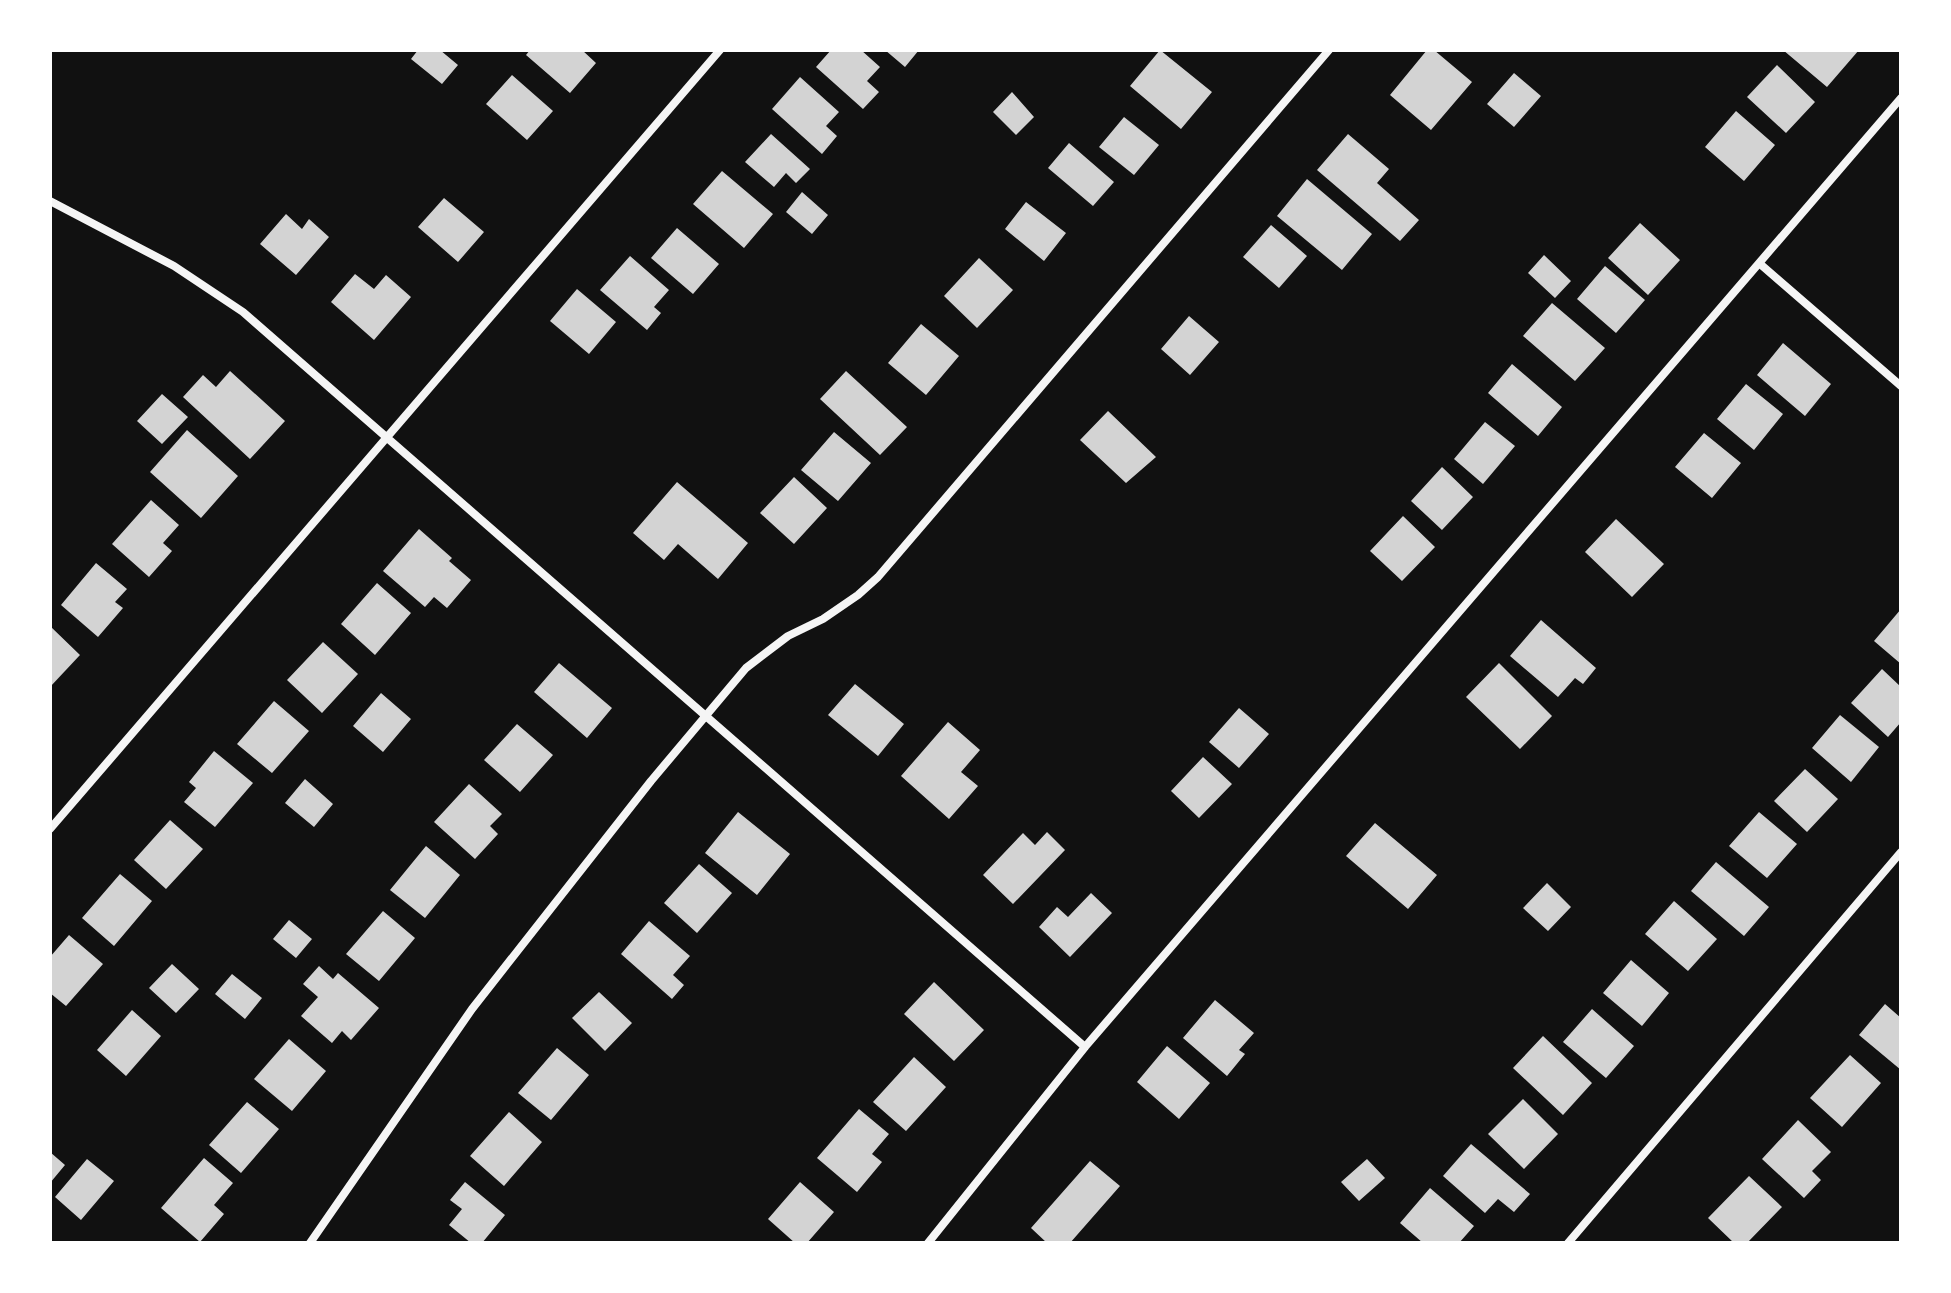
<svg xmlns="http://www.w3.org/2000/svg" width="1951" height="1293" viewBox="0 0 1951 1293" font-family="'Playfair Display',serif">
<style>
.building{fill:#d3d3d3}
.lines{fill:none;stroke-linecap:round;stroke-linejoin:round}
.minor{stroke:#f5f5f5;stroke-width:8}
</style>
<rect width="100%" height="100%" fill="#111"/>
<!-- building -->
<path class="building" d="M 418,50 L 440,50 L 458,65 L 442,84 L 411,59 Z
M 530,50 L 582,50 L 596,63 L 570,93 L 526,55 Z
M 831,50 L 861,50 L 880,67 L 867,81 L 879,92 L 863,109 L 816,67 Z
M 885,50 L 919,50 L 905,67 Z
M 1160,50 L 1212,92 L 1181,129 L 1130,86 Z
M 1427,50 L 1434,50 L 1472,82 L 1431,130 L 1390,95 Z
M 1783,50 L 1859,50 L 1827,87 Z
M 1777,65 L 1815,102 L 1786,133 L 1747,97 Z
M 1514,73 L 1541,96 L 1514,127 L 1487,104 Z
M 512,75 L 553,111 L 527,140 L 486,104 Z
M 800,77 L 839,112 L 826,126 L 837,136 L 822,154 L 772,109 Z
M 1012,92 L 1034,117 L 1016,135 L 993,112 Z
M 1736,111 L 1775,145 L 1744,181 L 1705,147 Z
M 1124,117 L 1159,145 L 1134,175 L 1099,147 Z
M 771,134 L 810,169 L 796,183 L 786,173 L 774,187 L 745,162 Z
M 1348,134 L 1389,169 L 1377,183 L 1419,220 L 1400,241 L 1317,170 Z
M 1069,143 L 1114,182 L 1093,206 L 1048,168 Z
M 722,171 L 773,214 L 744,248 L 693,204 Z
M 1307,179 L 1372,234 L 1342,270 L 1277,216 Z
M 802,192 L 828,215 L 812,234 L 786,212 Z
M 444,198 L 484,232 L 458,262 L 418,227 Z
M 1026,202 L 1066,233 L 1044,261 L 1005,229 Z
M 286,214 L 302,229 L 309,219 L 329,237 L 296,275 L 260,244 Z
M 1640,223 L 1680,260 L 1648,295 L 1608,258 Z
M 1271,225 L 1307,256 L 1279,288 L 1243,257 Z
M 677,228 L 719,264 L 693,294 L 651,258 Z
M 1544,255 L 1571,281 L 1555,298 L 1528,273 Z
M 630,256 L 669,290 L 654,307 L 661,313 L 647,330 L 600,290 Z
M 979,258 L 1013,290 L 977,328 L 944,296 Z
M 1605,266 L 1645,300 L 1616,333 L 1577,299 Z
M 355,274 L 374,289 L 386,275 L 411,297 L 374,340 L 331,302 Z
M 577,289 L 616,322 L 589,354 L 550,321 Z
M 1552,303 L 1605,348 L 1575,381 L 1523,336 Z
M 1189,316 L 1219,342 L 1190,375 L 1161,349 Z
M 921,324 L 959,356 L 926,395 L 888,363 Z
M 1783,343 L 1831,384 L 1805,416 L 1757,375 Z
M 1512,364 L 1562,407 L 1538,436 L 1488,393 Z
M 230,371 L 285,421 L 250,459 L 183,397 L 203,375 L 216,387 Z
M 846,371 L 907,427 L 880,455 L 820,399 Z
M 1746,384 L 1783,414 L 1754,450 L 1717,419 Z
M 162,394 L 188,417 L 162,444 L 137,421 Z
M 1108,411 L 1156,457 L 1126,483 L 1080,440 Z
M 1485,422 L 1515,446 L 1483,484 L 1454,459 Z
M 187,430 L 238,476 L 201,518 L 150,472 Z
M 834,432 L 871,463 L 838,501 L 801,470 Z
M 1704,433 L 1741,463 L 1712,498 L 1675,467 Z
M 1442,467 L 1473,497 L 1442,530 L 1411,501 Z
M 794,477 L 827,508 L 794,544 L 760,513 Z
M 677,482 L 748,543 L 718,579 L 678,544 L 664,560 L 633,533 Z
M 151,500 L 179,525 L 163,543 L 172,551 L 149,577 L 112,544 Z
M 1403,516 L 1435,547 L 1402,581 L 1370,551 Z
M 1616,519 L 1664,564 L 1632,597 L 1585,552 Z
M 419,529 L 452,558 L 449,561 L 471,580 L 447,608 L 434,597 L 425,607 L 383,571 Z
M 96,563 L 127,589 L 115,602 L 123,608 L 98,637 L 61,605 Z
M 377,583 L 411,613 L 375,655 L 341,624 Z
M 1901,609 L 1901,664 L 1874,641 Z
M 1541,620 L 1596,668 L 1583,684 L 1575,678 L 1558,697 L 1510,656 Z
M 50,626 L 80,655 L 50,687 Z
M 323,642 L 358,674 L 322,713 L 287,680 Z
M 559,663 L 612,708 L 587,738 L 534,692 Z
M 1499,663 L 1552,716 L 1520,749 L 1466,697 Z
M 1882,669 L 1901,687 L 1901,722 L 1888,737 L 1851,703 Z
M 855,684 L 904,724 L 878,756 L 828,715 Z
M 381,693 L 411,719 L 383,752 L 353,726 Z
M 274,701 L 309,731 L 272,773 L 237,744 Z
M 1239,708 L 1269,734 L 1239,768 L 1209,742 Z
M 1840,715 L 1879,747 L 1851,782 L 1812,748 Z
M 948,722 L 980,750 L 961,772 L 978,786 L 949,819 L 901,776 Z
M 517,724 L 553,755 L 520,792 L 484,760 Z
M 214,751 L 253,783 L 215,827 L 184,802 L 196,788 L 189,782 Z
M 1203,757 L 1232,784 L 1199,818 L 1171,791 Z
M 1805,769 L 1838,799 L 1807,832 L 1774,801 Z
M 305,779 L 333,804 L 314,827 L 285,803 Z
M 469,784 L 502,814 L 490,826 L 498,834 L 475,859 L 434,822 Z
M 738,812 L 790,854 L 757,895 L 705,853 Z
M 1759,812 L 1797,844 L 1767,878 L 1729,846 Z
M 170,820 L 203,849 L 166,889 L 134,860 Z
M 1375,823 L 1437,875 L 1408,909 L 1346,856 Z
M 1047,832 L 1065,850 L 1013,904 L 983,875 L 1023,833 L 1035,845 Z
M 426,846 L 460,875 L 425,918 L 390,890 Z
M 1716,862 L 1769,907 L 1744,936 L 1691,891 Z
M 699,864 L 732,893 L 697,933 L 664,903 Z
M 120,874 L 152,901 L 114,946 L 82,918 Z
M 1547,883 L 1571,907 L 1548,931 L 1523,908 Z
M 1091,893 L 1112,913 L 1070,957 L 1039,927 L 1057,907 L 1068,917 Z
M 1674,901 L 1717,939 L 1688,971 L 1645,934 Z
M 383,911 L 415,938 L 379,981 L 346,954 Z
M 289,920 L 312,939 L 296,958 L 273,939 Z
M 649,921 L 690,956 L 673,975 L 684,985 L 672,999 L 621,954 Z
M 69,935 L 103,964 L 66,1006 L 50,993 L 50,957 Z
M 1631,960 L 1669,993 L 1642,1026 L 1603,993 Z
M 172,964 L 199,989 L 176,1013 L 149,988 Z
M 319,966 L 333,979 L 338,973 L 379,1008 L 351,1040 L 342,1031 L 332,1043 L 301,1016 L 318,997 L 303,984 Z
M 232,974 L 262,998 L 245,1019 L 215,994 Z
M 934,982 L 984,1030 L 954,1061 L 904,1014 Z
M 599,992 L 632,1023 L 605,1051 L 572,1018 Z
M 1215,1000 L 1254,1033 L 1239,1050 L 1245,1054 L 1227,1076 L 1183,1038 Z
M 1885,1004 L 1901,1018 L 1901,1070 L 1859,1035 Z
M 1592,1009 L 1634,1046 L 1606,1078 L 1563,1042 Z
M 132,1010 L 161,1036 L 126,1076 L 97,1050 Z
M 1543,1036 L 1592,1083 L 1563,1115 L 1513,1068 Z
M 289,1039 L 326,1071 L 292,1111 L 254,1079 Z
M 1167,1046 L 1210,1083 L 1179,1119 L 1137,1082 Z
M 557,1048 L 589,1075 L 551,1120 L 518,1093 Z
M 1850,1055 L 1881,1083 L 1842,1127 L 1810,1098 Z
M 914,1057 L 946,1087 L 906,1131 L 873,1102 Z
M 1523,1099 L 1558,1134 L 1524,1169 L 1488,1134 Z
M 247,1102 L 279,1129 L 241,1173 L 209,1145 Z
M 859,1109 L 889,1134 L 872,1154 L 882,1162 L 857,1192 L 817,1158 Z
M 509,1112 L 542,1142 L 504,1186 L 470,1156 Z
M 1798,1120 L 1831,1152 L 1812,1171 L 1821,1180 L 1804,1198 L 1762,1159 Z
M 1471,1144 L 1530,1194 L 1514,1212 L 1498,1199 L 1485,1213 L 1443,1176 Z
M 50,1152 L 65,1165 L 50,1183 Z
M 204,1158 L 233,1183 L 214,1205 L 224,1214 L 200,1242 L 161,1208 Z
M 87,1159 L 114,1181 L 81,1220 L 55,1197 Z
M 1367,1159 L 1385,1178 L 1359,1201 L 1341,1182 Z
M 1090,1161 L 1120,1186 L 1070,1243 L 1047,1243 L 1031,1228 Z
M 1749,1176 L 1782,1207 L 1747,1243 L 1734,1243 L 1708,1218 Z
M 465,1182 L 505,1215 L 482,1243 L 471,1243 L 449,1225 L 462,1209 L 450,1200 Z
M 800,1182 L 834,1212 L 807,1243 L 795,1243 L 768,1219 Z
M 1430,1188 L 1474,1226 L 1459,1243 L 1423,1243 L 1400,1223 Z"/>
<g class="lines">
<!-- minor -->
<path class="minor" d="M 50,201 L 174,266 L 243,312 L 1085,1047
M 1759,263 L 1901,386
M 50,829 L 720,50
M 310,1243 L 472,1009 L 651,781 L 746,668 L 788,636 L 823,619 L 858,595 L 878,577 L 1329,50
M 928,1243 L 1085,1047 L 1901,98
M 1568,1243 L 1901,852"/>
</g>
<!-- border -->
<rect width="1951" height="1293" fill="none" stroke="#ffffff" stroke-width="104"/>
</svg>
